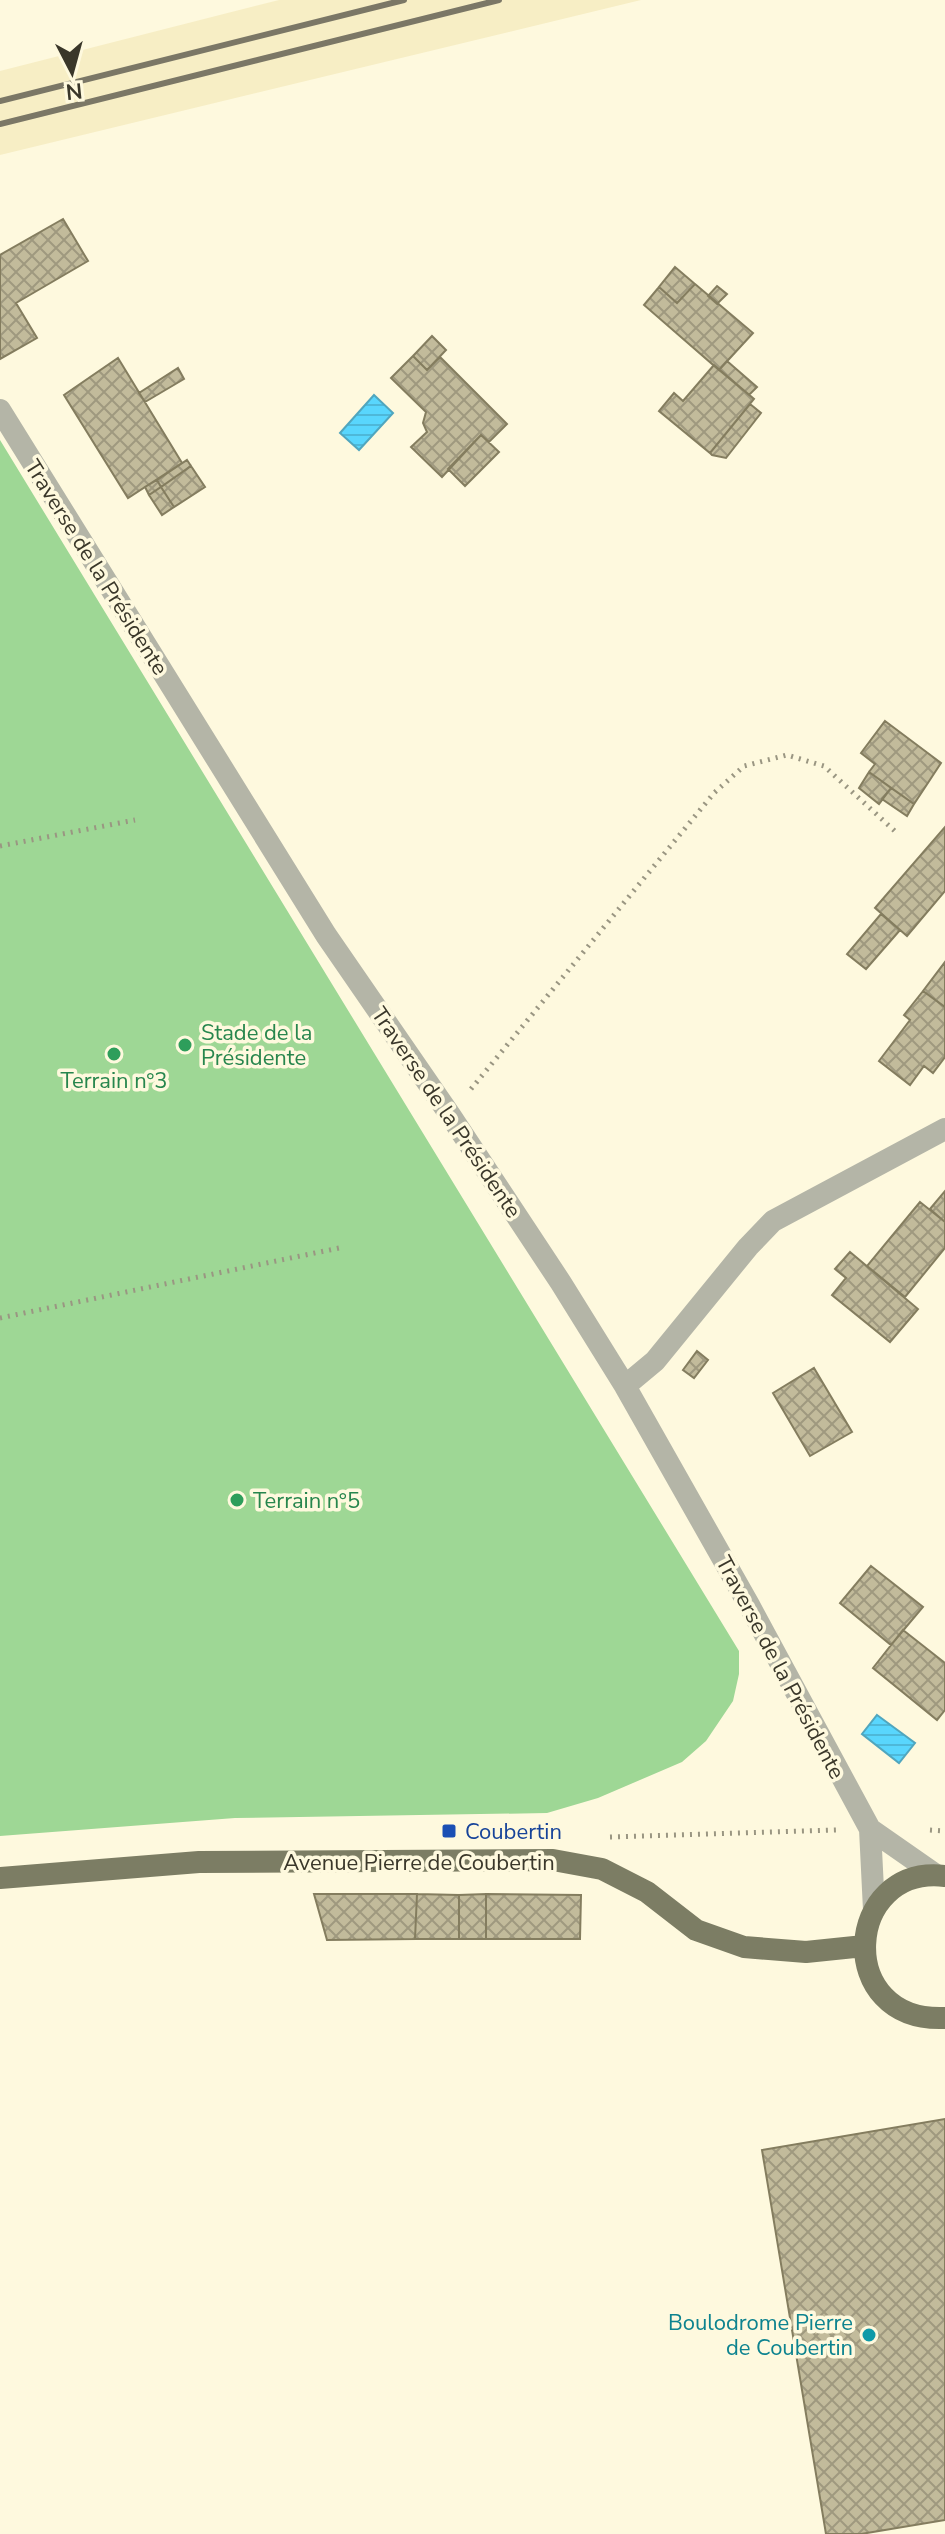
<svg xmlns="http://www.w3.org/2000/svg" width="945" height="2534" viewBox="0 0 945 2534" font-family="'Nunito Sans',sans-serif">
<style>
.built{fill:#f7eec5}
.garden{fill:#9ed795}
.water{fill:url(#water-rules);stroke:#50a6be;stroke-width:2}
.building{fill:url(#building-cross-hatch);stroke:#847d5f;stroke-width:2}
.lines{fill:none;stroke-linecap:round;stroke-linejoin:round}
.path{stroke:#9a9682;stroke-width:5;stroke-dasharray:2 6;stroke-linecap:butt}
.minor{stroke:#b4b5a7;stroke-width:22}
.primary{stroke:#7c7d64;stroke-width:22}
.rail{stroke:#7b7766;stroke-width:6}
.leisure-dot{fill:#2e9e5b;stroke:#fef9de;stroke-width:3}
.transit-dot{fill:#1a4fb4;stroke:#fef9de;stroke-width:3}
.culture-dot{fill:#0f9aa8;stroke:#fef9de;stroke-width:3}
.labels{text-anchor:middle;stroke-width:7;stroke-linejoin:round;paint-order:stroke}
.street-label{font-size:22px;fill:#3a372a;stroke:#fef9de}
.leisure-label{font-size:22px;fill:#27864d;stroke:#fef9de;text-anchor:start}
.transit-label{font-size:22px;fill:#164399;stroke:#fef9de;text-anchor:start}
.culture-label{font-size:22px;fill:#0d838f;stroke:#fef9de;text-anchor:end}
</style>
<defs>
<pattern id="water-rules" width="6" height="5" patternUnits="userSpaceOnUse" patternTransform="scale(2)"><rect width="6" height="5" fill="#59d6fd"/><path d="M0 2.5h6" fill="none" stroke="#4eb8d9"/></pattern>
<pattern id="building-cross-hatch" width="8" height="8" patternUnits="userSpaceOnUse" patternTransform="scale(2)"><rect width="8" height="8" fill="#c2bb9b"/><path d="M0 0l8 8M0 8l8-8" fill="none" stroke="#9f997f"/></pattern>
</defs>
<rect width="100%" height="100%" fill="#fef9de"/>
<!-- built -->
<path class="built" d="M 279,0 L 641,0 L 0,155 L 0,71 Z"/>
<!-- garden -->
<path class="garden" d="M 0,440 L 739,1651 L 739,1674 L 733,1701 L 706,1741 L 682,1762 L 598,1798 L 547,1813 L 235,1818 L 0,1836 Z"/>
<!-- water -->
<path class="water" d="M 374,395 L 393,413 L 359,450 L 340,433 Z
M 877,1715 L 915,1743 L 899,1763 L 862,1734 Z"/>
<!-- building -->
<path class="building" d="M 63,219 L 88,261 L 16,303 L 37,338 L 0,359 L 0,255 Z
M 675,267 L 695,284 L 677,303 L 659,287 Z
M 695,284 L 753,333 L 719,370 L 644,305 L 659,287 L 677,303 Z
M 717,286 L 727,294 L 717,304 L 708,296 Z
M 432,336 L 446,350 L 427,370 L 413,356 Z
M 413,356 L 427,370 L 440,357 L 507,424 L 489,442 L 481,435 L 442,477 L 411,447 L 427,432 L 423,423 L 426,412 L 391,378 Z
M 118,358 L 182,463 L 128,498 L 64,395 Z
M 727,361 L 757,387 L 749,395 L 719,370 Z
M 714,365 L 754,399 L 710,453 L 659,411 L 674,393 L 683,401 Z
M 178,368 L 184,379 L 145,402 L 139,393 Z
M 750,404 L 761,413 L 726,458 L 712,455 L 710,453 Z
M 481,435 L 499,452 L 465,486 L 448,469 Z
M 187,460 L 191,466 L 161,487 L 157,480 Z
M 191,466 L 205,487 L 174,507 L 161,487 Z
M 157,480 L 161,487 L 149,495 L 145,487 Z
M 161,487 L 174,507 L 162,515 L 149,495 Z
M 885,721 L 941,763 L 914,804 L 869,772 L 875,764 L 861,753 Z
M 869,772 L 891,788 L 879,804 L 859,788 Z
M 891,788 L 914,804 L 907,816 L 882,799 Z
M 945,827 L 945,891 L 907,936 L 875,908 Z
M 881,914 L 900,930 L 866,969 L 847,954 Z
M 945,962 L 945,1007 L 923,991 Z
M 923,991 L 945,1007 L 945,1057 L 933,1073 L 924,1066 L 910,1085 L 879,1061 L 910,1020 L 904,1015 Z
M 945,1191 L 945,1222 L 930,1209 Z
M 920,1202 L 945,1222 L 945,1248 L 905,1297 L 867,1266 Z
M 850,1252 L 918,1309 L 890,1342 L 832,1295 L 846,1278 L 835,1269 Z
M 697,1351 L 708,1360 L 694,1378 L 683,1370 Z
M 814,1368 L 852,1432 L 810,1456 L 773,1393 Z
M 871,1566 L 923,1607 L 891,1645 L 840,1603 Z
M 903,1630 L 945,1663 L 945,1710 L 937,1720 L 873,1668 Z
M 314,1894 L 417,1894 L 415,1939 L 327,1940 Z
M 417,1894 L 459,1895 L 459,1939 L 415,1939 Z
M 486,1894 L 486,1939 L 459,1939 L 459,1895 Z
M 486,1894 L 581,1895 L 580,1939 L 486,1939 Z
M 945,2119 L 945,2520 L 861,2534 L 826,2534 L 762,2150 Z"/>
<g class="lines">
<!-- path -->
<path class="path" d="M 0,846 L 135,820
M 471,1089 L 714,793 L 744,766 L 787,755 L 824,766 L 898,834
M 0,1318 L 344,1247
M 930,1830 L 945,1831
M 610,1837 L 836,1830"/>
<!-- minor -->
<path class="minor" d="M 0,410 L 326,935 L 450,1115 L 561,1283 L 625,1386 L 749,1605 L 870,1829 L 936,1875
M 625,1386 L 655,1361 L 748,1247 L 773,1221 L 945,1129
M 870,1829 L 874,1910"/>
<!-- primary -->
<path class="primary" d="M 945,1876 C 844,1864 833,2023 945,2018
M 0,1878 L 199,1862 L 553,1860 L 602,1869 L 647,1892 L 696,1930 L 744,1947 L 806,1952 L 864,1946"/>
<!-- rail -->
<path class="rail" d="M 0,101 L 404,0
M 0,124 L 499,0"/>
</g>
<!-- markers -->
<g class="leisure-dot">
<circle cx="185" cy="1045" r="8"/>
<circle cx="114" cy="1054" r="8"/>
<circle cx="237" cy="1500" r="8"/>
</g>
<rect class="transit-dot" x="441" y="1823" width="16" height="16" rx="4"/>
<circle class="culture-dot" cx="869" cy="2335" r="8"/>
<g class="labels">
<!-- street labels -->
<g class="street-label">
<text transform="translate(97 567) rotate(58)" y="8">Traverse de la Présidente</text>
<text transform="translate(447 1112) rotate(56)" y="8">Traverse de la Présidente</text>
<text transform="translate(781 1667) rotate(62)" y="8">Traverse de la Présidente</text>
<text x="419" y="1870">Avenue Pierre de Coubertin</text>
</g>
<!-- leisure labels -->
<g class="leisure-label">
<text x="201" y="1040">Stade de la<tspan x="201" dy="25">Présidente</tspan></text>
<text x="114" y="1088" text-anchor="middle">Terrain n°3</text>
<text x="253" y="1508">Terrain n°5</text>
</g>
<!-- transit labels -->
<g class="transit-label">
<text x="465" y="1839">Coubertin</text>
</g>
<!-- culture labels -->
<g class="culture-label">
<text x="853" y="2330">Boulodrome Pierre<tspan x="853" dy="25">de Coubertin</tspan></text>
</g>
</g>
<!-- north arrow -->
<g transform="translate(72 72) rotate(174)" stroke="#fef9de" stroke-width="6" paint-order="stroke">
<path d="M0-6L14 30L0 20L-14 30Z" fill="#3a372a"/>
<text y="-12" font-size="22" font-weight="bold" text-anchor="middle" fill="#3a372a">N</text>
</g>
</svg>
